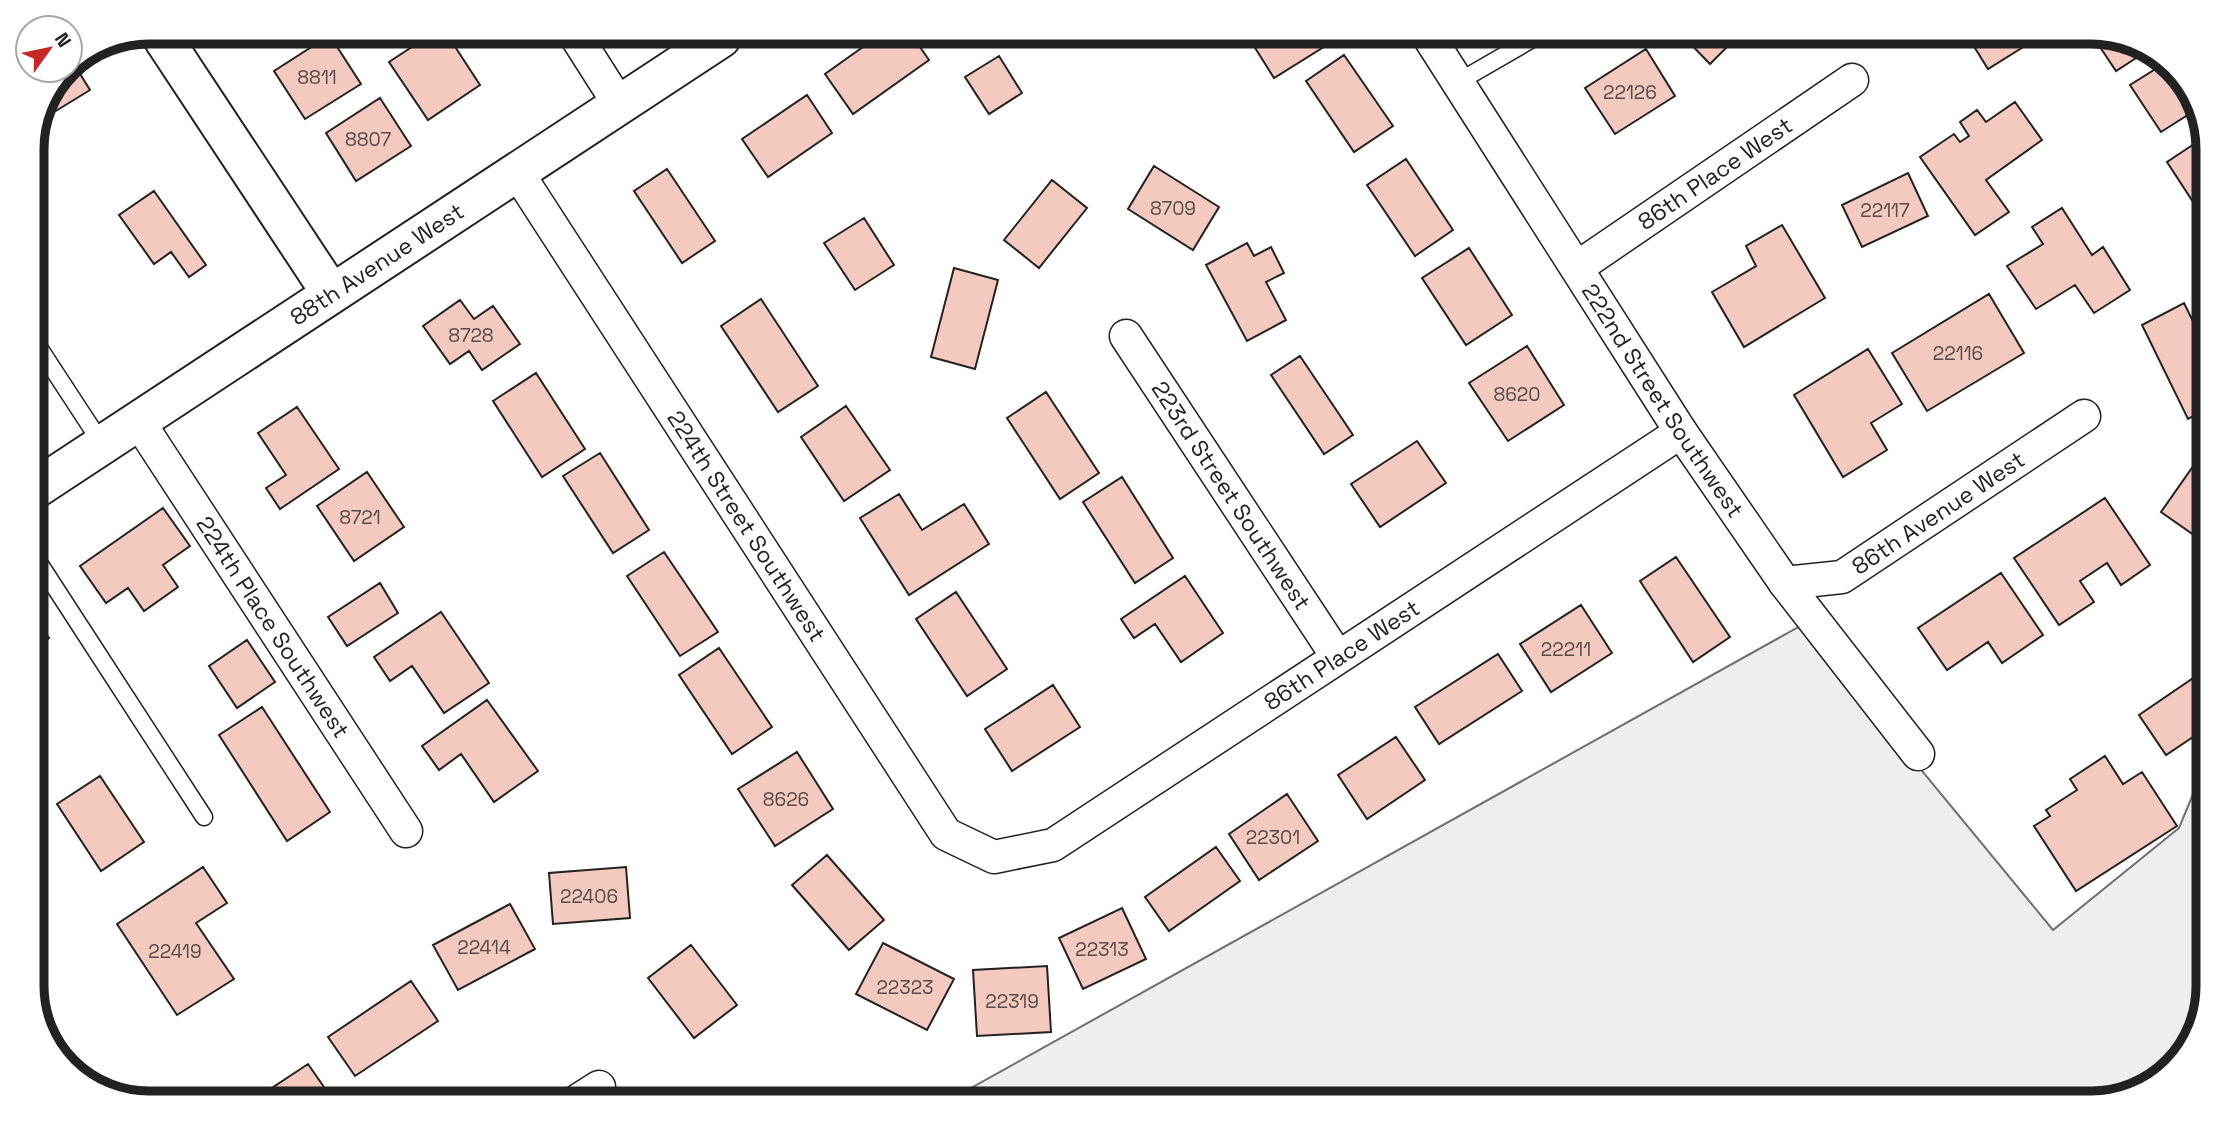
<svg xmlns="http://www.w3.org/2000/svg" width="2240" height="1135" viewBox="0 0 2240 1135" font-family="'Space Grotesk',sans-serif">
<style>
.green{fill:#eee;stroke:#6f6f6f;stroke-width:2}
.building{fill:#f3c9c0;stroke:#222;stroke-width:2}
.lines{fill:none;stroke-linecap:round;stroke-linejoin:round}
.service-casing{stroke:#222;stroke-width:19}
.minor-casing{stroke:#222;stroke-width:35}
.tertiary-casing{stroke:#222;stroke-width:42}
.service{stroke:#fff;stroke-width:16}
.minor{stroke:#fff;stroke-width:32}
.tertiary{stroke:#fff;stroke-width:38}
.labels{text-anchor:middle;stroke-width:5;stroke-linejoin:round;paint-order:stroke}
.number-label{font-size:19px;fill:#564c4a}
.street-label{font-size:23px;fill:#222;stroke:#fff}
.rim{fill:none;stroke:#222;stroke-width:9}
</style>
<rect width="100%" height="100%" fill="#fff"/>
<!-- green -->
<path class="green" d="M 1802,625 L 2053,930 L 2179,828 L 2208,758 L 2208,986 L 2197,1038 L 2156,1084 L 2092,1103 L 944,1103 Z"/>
<!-- building -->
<path class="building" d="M 1965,32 L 2020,32 L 2028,44 L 1988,69 Z
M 2090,32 L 2143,43 L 2150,49 L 2116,71 Z
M 1680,33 L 1741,33 L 1710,64 Z
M 1247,35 L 1321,35 L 1327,45 L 1274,78 Z
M 877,37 L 913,37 L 929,60 L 853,114 L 825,74 Z
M 324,39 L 332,39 L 361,84 L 305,119 L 274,71 Z
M 424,39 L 450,39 L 480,85 L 428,120 L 389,62 Z
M 1646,49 L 1675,96 L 1615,134 L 1585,88 Z
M 1344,55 L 1393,126 L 1354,152 L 1306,81 Z
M 999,56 L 1022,93 L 989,114 L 965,77 Z
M 72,61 L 90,90 L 46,117 L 44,114 L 64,70 L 70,70 Z
M 2165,63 L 2189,84 L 2197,109 L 2161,132 L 2130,85 Z
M 807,95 L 832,133 L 768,177 L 742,139 Z
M 380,98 L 411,146 L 356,181 L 326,133 Z
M 2015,102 L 2042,140 L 1986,180 L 2009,212 L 1975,235 L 1920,157 L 1954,134 L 1960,142 L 1969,136 L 1960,122 L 1977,110 L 1986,122 Z
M 2206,136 L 2208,200 L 2197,208 L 2167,162 Z
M 1406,159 L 1453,230 L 1415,256 L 1367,185 Z
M 1154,166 L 1219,207 L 1193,250 L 1128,209 Z
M 667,169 L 715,241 L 682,263 L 634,191 Z
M 1908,173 L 1928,216 L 1862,247 L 1842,205 Z
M 1052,180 L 1087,208 L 1039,268 L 1004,240 Z
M 154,191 L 206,265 L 189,277 L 171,252 L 154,264 L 119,215 Z
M 2062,208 L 2092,255 L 2103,247 L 2130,290 L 2094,313 L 2075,285 L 2036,309 L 2007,266 L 2043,244 L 2032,227 Z
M 864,218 L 894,265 L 855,290 L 824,243 Z
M 1782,225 L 1825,298 L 1744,347 L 1712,292 L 1756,266 L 1746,246 Z
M 1247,243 L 1254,256 L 1271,247 L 1284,273 L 1266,282 L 1286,320 L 1247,341 L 1206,265 Z
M 1469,248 L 1512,315 L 1466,345 L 1422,278 Z
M 954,268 L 998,280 L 975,369 L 931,357 Z
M 1989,294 L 2024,353 L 1927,411 L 1892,353 Z
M 761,299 L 818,386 L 778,412 L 721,326 Z
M 460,300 L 474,319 L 493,306 L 520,344 L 482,370 L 469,351 L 450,364 L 423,326 Z
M 2184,303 L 2208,352 L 2208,409 L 2188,419 L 2142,325 Z
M 1527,346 L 1564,405 L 1508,441 L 1469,383 Z
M 1868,349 L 1902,404 L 1871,423 L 1887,450 L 1843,477 L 1794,395 Z
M 1300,356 L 1353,435 L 1324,454 L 1271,375 Z
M 536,373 L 585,449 L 542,477 L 493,401 Z
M 1046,392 L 1099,473 L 1060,499 L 1007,418 Z
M 846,406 L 890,470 L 844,501 L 801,437 Z
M 297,407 L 339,469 L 280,509 L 266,488 L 286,475 L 258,433 Z
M 1417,441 L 1446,483 L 1380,527 L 1351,484 Z
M 2208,445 L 2208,529 L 2201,540 L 2161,512 Z
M 600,453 L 649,530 L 613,553 L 563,476 Z
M 367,472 L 404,527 L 354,561 L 317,506 Z
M 1122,477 L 1173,558 L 1135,583 L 1083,502 Z
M 899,494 L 922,530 L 964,504 L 989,544 L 909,595 L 860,518 Z
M 2105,498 L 2150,565 L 2121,585 L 2107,563 L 2080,581 L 2094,602 L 2059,625 L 2014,558 Z
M 163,508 L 190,546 L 163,565 L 178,587 L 144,611 L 128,588 L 106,603 L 80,566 Z
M 664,552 L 718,632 L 680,656 L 627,576 Z
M 1676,557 L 1730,637 L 1693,662 L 1640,581 Z
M 2001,573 L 2043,635 L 2002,663 L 1988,642 L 1947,670 L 1918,628 Z
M 1185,576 L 1223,633 L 1181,662 L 1155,624 L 1134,638 L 1121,619 Z
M 380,583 L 398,613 L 347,646 L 328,617 Z
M 956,592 L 1007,669 L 967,696 L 916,619 Z
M 1581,605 L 1612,653 L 1551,692 L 1520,644 Z
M 441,612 L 489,683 L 444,713 L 412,666 L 390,681 L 374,657 Z
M 32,614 L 49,638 L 32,651 Z
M 247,640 L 275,682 L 237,708 L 209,666 Z
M 719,648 L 772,727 L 732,754 L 679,675 Z
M 1498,654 L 1522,691 L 1439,744 L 1415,707 Z
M 2208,668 L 2208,727 L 2166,755 L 2139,715 Z
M 1053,685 L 1080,727 L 1012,771 L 985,729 Z
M 487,700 L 538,771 L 494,802 L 461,754 L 439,770 L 422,746 Z
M 262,707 L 330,812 L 287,841 L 219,735 Z
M 1396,737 L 1425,780 L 1367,819 L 1338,775 Z
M 797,752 L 833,809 L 775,846 L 738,789 Z
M 2105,756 L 2123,784 L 2142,772 L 2177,826 L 2076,891 L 2034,826 L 2050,816 L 2046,810 L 2077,790 L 2070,779 Z
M 100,776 L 144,842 L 101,871 L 57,804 Z
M 1287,794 L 1318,841 L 1259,880 L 1229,834 Z
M 1216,847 L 1240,881 L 1169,931 L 1145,897 Z
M 827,855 L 884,920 L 849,950 L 792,885 Z
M 203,867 L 227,903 L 196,923 L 234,979 L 177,1015 L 117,924 Z
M 626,867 L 630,918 L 553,924 L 549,873 Z
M 510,904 L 535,949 L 458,990 L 433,945 Z
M 1122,908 L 1146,959 L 1083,989 L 1059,938 Z
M 883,943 L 954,979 L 927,1030 L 856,994 Z
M 691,945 L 737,1005 L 694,1038 L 648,978 Z
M 1047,966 L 1051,1032 L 977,1036 L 973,970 Z
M 411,981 L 438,1021 L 355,1076 L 328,1037 Z
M 308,1064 L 335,1103 L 249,1103 Z
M 794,1090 L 809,1103 L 781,1103 Z"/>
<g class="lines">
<!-- service casing -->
<g class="service-casing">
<path id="service" d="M 1458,82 L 1541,34
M 32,337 L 102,444
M 32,552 L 204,817"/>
</g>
<!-- minor casing -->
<g class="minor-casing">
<g id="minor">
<path id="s1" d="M 1427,34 L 1681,432 L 1785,583 L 1918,754"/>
<path d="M 577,38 L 619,104"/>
<path id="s2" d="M 517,172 L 946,834 L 994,857 L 1053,845 L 1681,432"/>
<path id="s3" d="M 1578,267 L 1852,80"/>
<path id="s4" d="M 1126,336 L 1337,656"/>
<path id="s5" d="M 139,422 L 406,831"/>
<path id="s6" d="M 1785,583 L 1842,577 L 2084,416"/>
<path d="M 574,1103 L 599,1087"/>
</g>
</g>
<!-- tertiary casing -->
<g class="tertiary-casing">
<g id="tertiary">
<path d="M 164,40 L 331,293"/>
<path id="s7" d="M 32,491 L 721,38"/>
</g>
</g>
<!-- service -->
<use href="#service" class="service"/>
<!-- minor -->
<use href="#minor" class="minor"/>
<!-- tertiary -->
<use href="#tertiary" class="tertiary"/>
</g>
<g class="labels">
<!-- number labels -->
<g class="number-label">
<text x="317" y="84">8811</text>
<text x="1630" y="99">22126</text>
<text x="368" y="146">8807</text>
<text x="1173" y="215">8709</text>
<text x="1885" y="217">22117</text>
<text x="471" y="342">8728</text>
<text x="1958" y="360">22116</text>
<text x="1517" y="401">8620</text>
<text x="360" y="524">8721</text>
<text x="1566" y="656">22211</text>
<text x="786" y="806">8626</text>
<text x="1273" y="844">22301</text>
<text x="589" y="903">22406</text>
<text x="484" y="954">22414</text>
<text x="1102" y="956">22313</text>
<text x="175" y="958">22419</text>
<text x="905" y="994">22323</text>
<text x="1012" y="1008">22319</text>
</g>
<!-- street labels -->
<g class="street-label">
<text dy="8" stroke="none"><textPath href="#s3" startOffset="166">86th Place West</textPath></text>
<text dy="8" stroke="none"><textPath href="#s7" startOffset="413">88th Avenue West</textPath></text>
<text dy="8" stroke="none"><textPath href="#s1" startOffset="436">222nd Street Southwest</textPath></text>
<text dy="8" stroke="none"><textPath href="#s4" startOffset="191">223rd Street Southwest</textPath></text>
<text dy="8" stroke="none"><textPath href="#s6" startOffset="173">86th Avenue West</textPath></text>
<text dy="8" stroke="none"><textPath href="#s2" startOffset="422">224th Street Southwest</textPath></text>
<text dy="8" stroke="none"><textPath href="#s5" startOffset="245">224th Place Southwest</textPath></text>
<text dy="8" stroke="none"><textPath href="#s2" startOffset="1248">86th Place West</textPath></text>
</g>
</g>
<!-- crop -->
<path d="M0 0H2240V1135H0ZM149 44H2091A105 105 0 0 1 2196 149V986A105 105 0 0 1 2091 1091H149A105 105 0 0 1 44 986V149A105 105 0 0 1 149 44Z" fill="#fff" fill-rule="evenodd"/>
<path class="rim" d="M149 44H2091A105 105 0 0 1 2196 149V986A105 105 0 0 1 2091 1091H149A105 105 0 0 1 44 986V149A105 105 0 0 1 149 44Z"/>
<!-- north arrow -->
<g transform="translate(49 49) rotate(57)"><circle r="33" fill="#ffffff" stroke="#a7a7a7" stroke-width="2"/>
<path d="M0-5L12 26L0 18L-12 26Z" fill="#c62828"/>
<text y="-10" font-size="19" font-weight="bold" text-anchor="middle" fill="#222222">N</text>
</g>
</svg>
